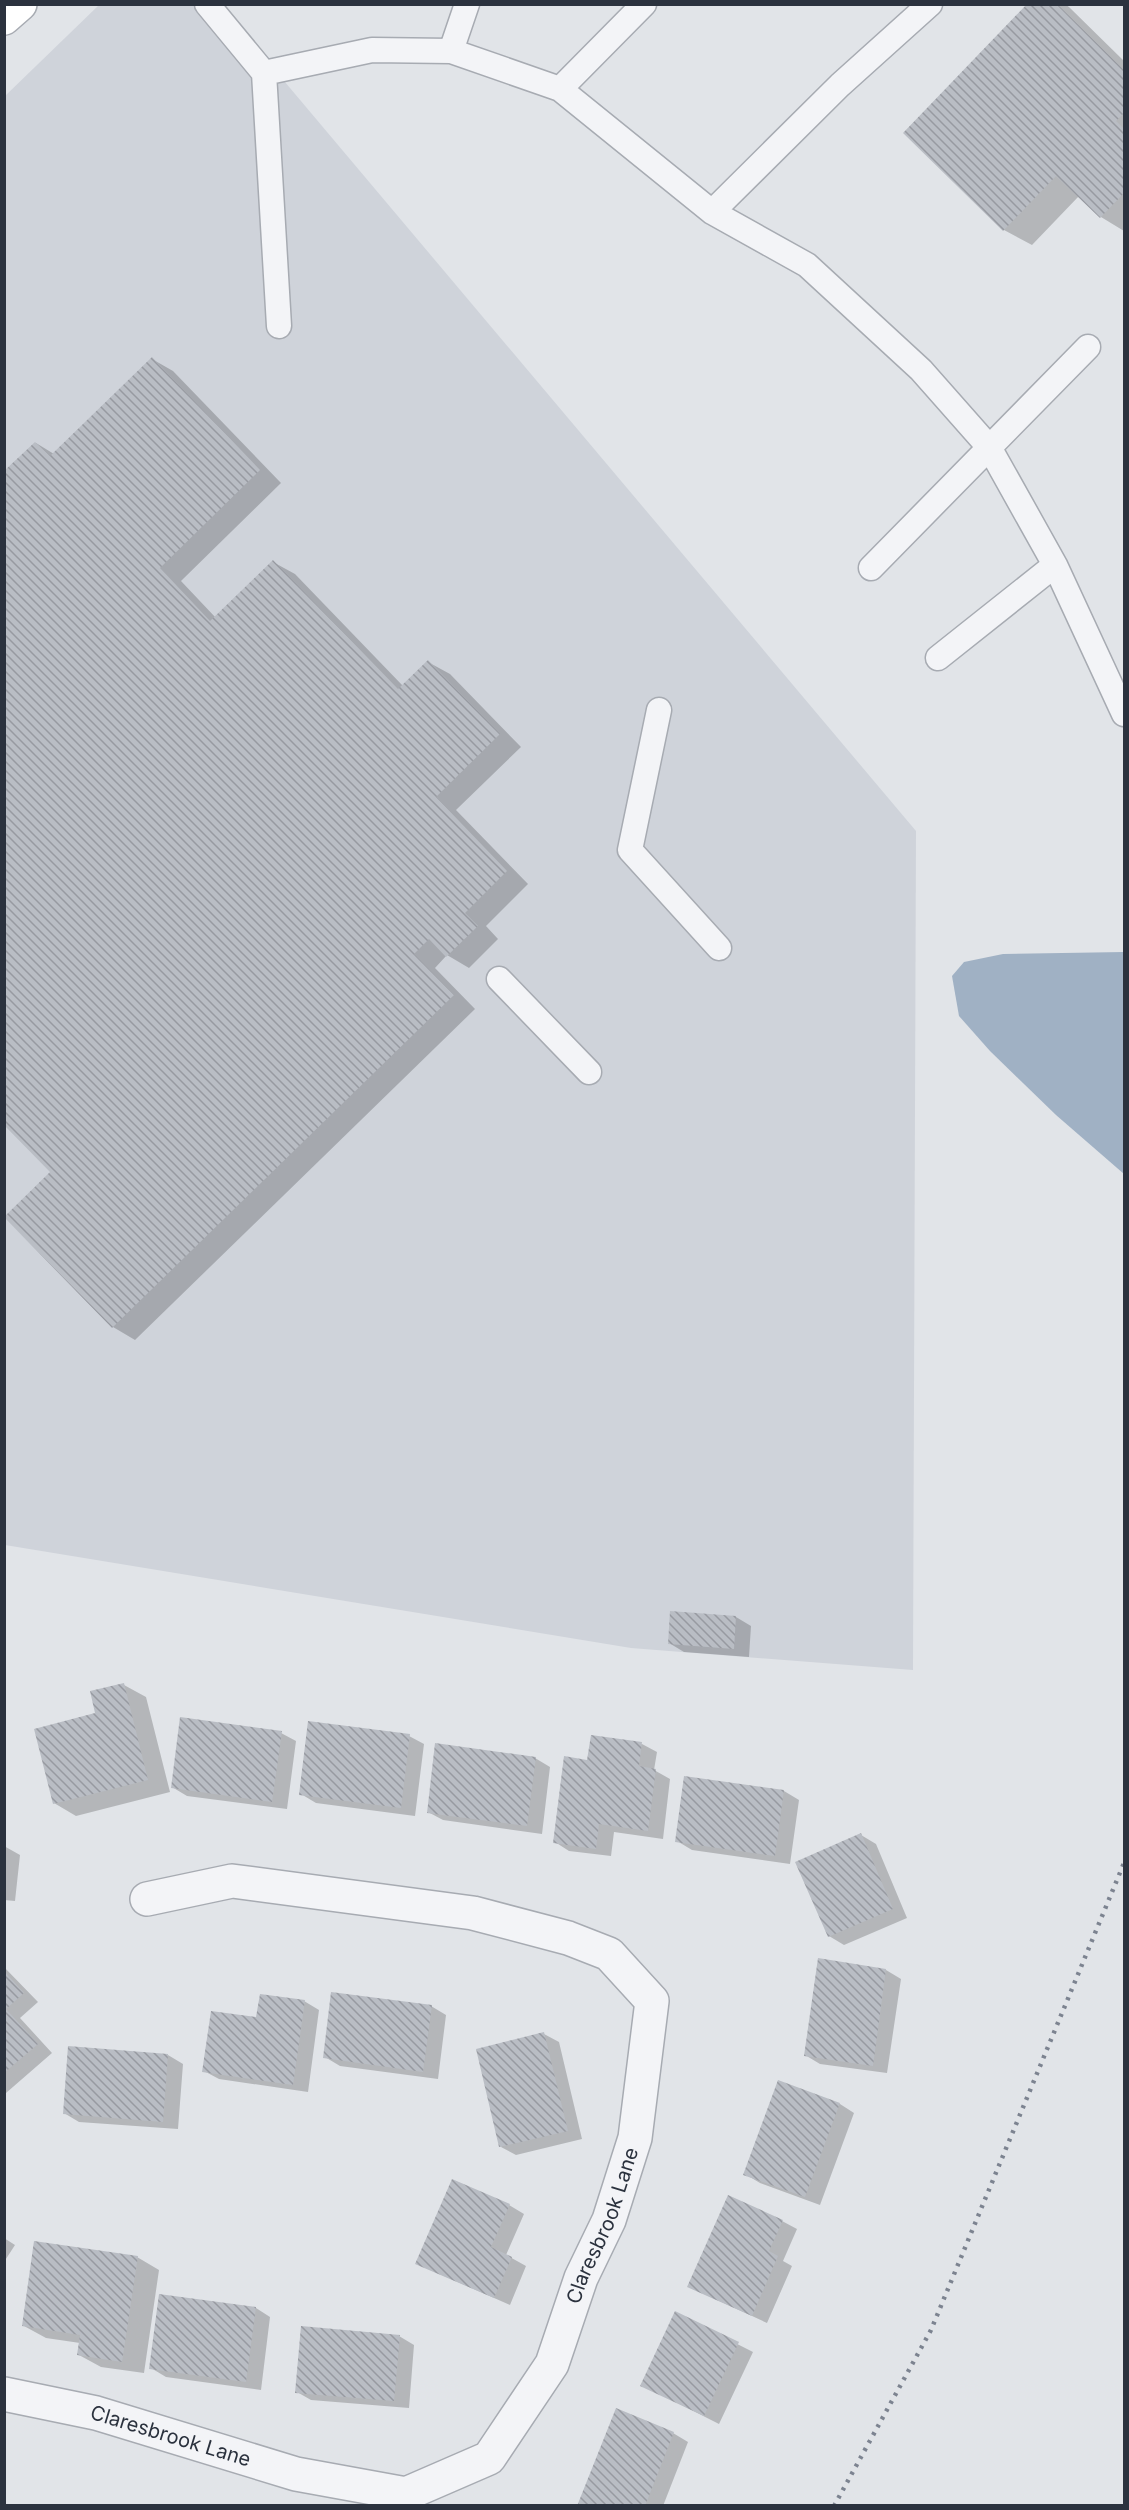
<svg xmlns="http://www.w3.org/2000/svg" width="1129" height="2510" viewBox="0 0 1129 2510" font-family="Inter,sans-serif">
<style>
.built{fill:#cfd3da}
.water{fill:#a0b1c4}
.shadow{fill:#0003}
.building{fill:url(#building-back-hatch)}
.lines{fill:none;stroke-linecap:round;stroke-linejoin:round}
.lane-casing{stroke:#a7abb2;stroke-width:27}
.street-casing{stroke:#a7abb2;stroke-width:36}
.secondary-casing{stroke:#a7abb2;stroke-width:36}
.lane{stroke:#f3f4f7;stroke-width:24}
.street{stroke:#f3f4f7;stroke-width:33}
.secondary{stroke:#fff;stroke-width:33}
.rail{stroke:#7c8390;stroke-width:4.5;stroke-dasharray:3 6;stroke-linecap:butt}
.labels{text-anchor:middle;stroke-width:6;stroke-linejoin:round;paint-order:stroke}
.street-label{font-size:20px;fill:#2b323e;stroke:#f0f2f6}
</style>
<defs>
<pattern id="building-back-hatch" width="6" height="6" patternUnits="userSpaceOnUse" patternTransform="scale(1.5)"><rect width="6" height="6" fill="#b9bdc4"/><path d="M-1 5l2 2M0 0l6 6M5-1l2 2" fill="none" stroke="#979aa1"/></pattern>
</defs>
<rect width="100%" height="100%" fill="#e1e4e8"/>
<!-- built -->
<path class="built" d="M 99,5 L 220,5 L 916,831 L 913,1670 L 631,1648 L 5,1545 L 5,96 Z"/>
<!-- water -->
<path class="water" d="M 1124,952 L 1124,1174 L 1056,1115 L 990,1051 L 959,1016 L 952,976 L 964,962 L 1003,954 Z"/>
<!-- shadow -->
<path class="shadow" d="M 1029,4 L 1065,4 L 1069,7 L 1124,61 L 1124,231 L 1101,217 L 1079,196 L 1032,245 L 1004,230 Z
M 152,359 L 173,371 L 281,483 L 181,581 L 216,618 L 273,562 L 295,574 L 403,686 L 428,662 L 450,674 L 521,747 L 456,810 L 528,884 L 486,926 L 498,939 L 469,968 L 447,955 L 435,968 L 475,1009 L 135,1340 L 113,1327 L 6,1217 L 52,1172 L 36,443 L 54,454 Z
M 736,1617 L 751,1626 L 749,1657 L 684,1652 L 669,1643 Z
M 124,1685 L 146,1697 L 170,1792 L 76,1816 L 54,1803 L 97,1715 Z
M 281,1733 L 296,1741 L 287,1809 L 187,1796 L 172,1787 Z
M 409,1736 L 424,1744 L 415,1816 L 316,1803 L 301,1794 Z
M 642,1744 L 657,1752 L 654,1770 L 670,1779 L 663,1839 L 614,1832 L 611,1856 L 569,1851 L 555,1842 L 589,1762 Z
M 535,1758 L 550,1767 L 542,1834 L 443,1820 L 428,1812 Z
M 685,1778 L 784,1791 L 799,1800 L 790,1864 L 692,1850 L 677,1841 Z
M 861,1835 L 876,1844 L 907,1918 L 844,1945 L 829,1936 Z
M 4,1846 L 20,1855 L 15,1901 L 4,1900 Z
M 819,1960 L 886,1970 L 901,1979 L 887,2073 L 820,2064 L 805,2055 Z
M 4,1967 L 38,2002 L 20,2018 L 52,2053 L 6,2093 L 4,2092 Z
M 304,2001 L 319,2010 L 308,2092 L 219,2079 L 204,2071 Z
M 431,2006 L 446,2015 L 438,2079 L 340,2066 L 325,2057 Z
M 544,2034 L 559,2042 L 582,2139 L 516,2155 L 501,2147 Z
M 168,2055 L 183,2064 L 178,2129 L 79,2122 L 64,2113 Z
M 779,2082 L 840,2104 L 854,2113 L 820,2205 L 760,2183 L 745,2174 Z
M 509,2205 L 524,2214 L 506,2255 L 526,2266 L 510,2305 L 417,2264 Z
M 782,2221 L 797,2229 L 783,2261 L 792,2266 L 767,2323 L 689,2287 Z
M 4,2238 L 15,2245 L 4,2262 Z
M 137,2257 L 159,2270 L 144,2373 L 101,2367 L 79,2355 L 80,2343 L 46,2338 L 24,2326 Z
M 256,2308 L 270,2317 L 261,2390 L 166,2377 L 151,2368 Z
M 676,2313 L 753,2352 L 719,2424 L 642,2385 Z
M 399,2336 L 414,2345 L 409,2408 L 311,2400 L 297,2392 Z
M 673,2433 L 688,2442 L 663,2506 L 578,2506 Z"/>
<!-- building -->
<path class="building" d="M 1027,4 L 1057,4 L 1124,70 L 1124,113 L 1116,121 L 1124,129 L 1124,193 L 1100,218 L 1056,176 L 1003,231 L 903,133 Z
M 152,357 L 260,470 L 160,568 L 210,621 L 273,560 L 398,689 L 428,660 L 500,734 L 436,797 L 507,871 L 465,913 L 478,926 L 446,957 L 429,939 L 414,954 L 454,995 L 112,1328 L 4,1217 L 50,1172 L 4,1125 L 4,471 L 35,442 L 50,456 Z
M 670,1611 L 736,1616 L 734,1649 L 668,1644 Z
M 124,1683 L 148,1780 L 53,1804 L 34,1729 L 95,1713 L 90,1691 Z
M 180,1717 L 282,1731 L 272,1802 L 171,1788 Z
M 308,1721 L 410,1734 L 401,1808 L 299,1795 Z
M 591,1735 L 642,1742 L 639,1766 L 656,1769 L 648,1831 L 599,1824 L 596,1849 L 553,1843 L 564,1756 L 587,1760 Z
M 435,1743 L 536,1757 L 527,1826 L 427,1813 Z
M 684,1776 L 784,1790 L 775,1856 L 675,1842 Z
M 861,1833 L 893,1909 L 828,1937 L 795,1862 Z
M 818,1958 L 886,1969 L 873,2066 L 804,2056 Z
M 4,1971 L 24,1993 L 6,2009 L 38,2044 L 4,2073 Z
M 331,1992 L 432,2005 L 423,2072 L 323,2058 Z
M 260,1994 L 305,2000 L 293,2085 L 202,2072 L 211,2011 L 256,2017 Z
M 544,2032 L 568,2131 L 499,2147 L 476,2049 Z
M 68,2046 L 168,2054 L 163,2122 L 63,2114 Z
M 778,2080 L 840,2103 L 805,2197 L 743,2175 Z
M 452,2179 L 510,2204 L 491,2247 L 512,2257 L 494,2298 L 415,2264 Z
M 728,2195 L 783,2220 L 769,2251 L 778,2256 L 752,2316 L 687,2287 Z
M 34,2241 L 138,2256 L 122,2362 L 77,2355 L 80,2335 L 22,2326 Z
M 159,2294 L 256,2307 L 246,2382 L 149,2369 Z
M 675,2311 L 739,2342 L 704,2416 L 640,2386 Z
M 301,2326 L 400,2335 L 394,2401 L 295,2393 Z
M 616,2408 L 674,2432 L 645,2506 L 577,2506 Z"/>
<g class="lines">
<!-- lane casing -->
<g class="lane-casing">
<path id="lane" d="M 207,4 L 264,73 L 279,326
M 451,51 L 467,4
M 264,73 L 372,50 L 451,51 L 560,89 L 712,212 L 807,265 L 921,370 L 989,447 L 1055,565 L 1124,714
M 560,89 L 644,4
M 712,212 L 840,85 L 930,4
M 871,568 L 1088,347
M 938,658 L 1055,565
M 659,710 L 630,850 L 719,948
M 499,979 L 589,1072"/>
</g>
<!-- street casing -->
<g class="street-casing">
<g id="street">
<path id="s1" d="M 4,2394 L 96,2413 L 296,2474 L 406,2494 L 489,2458 L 552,2364 L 581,2278 L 609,2220 L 635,2138 L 652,2001 L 609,1954 L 568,1938 L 473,1913 L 232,1881 L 147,1899"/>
</g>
</g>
<!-- secondary casing -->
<g class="secondary-casing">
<path id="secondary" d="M 4,18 L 20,4"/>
</g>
<!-- lane -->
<use href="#lane" class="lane"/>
<!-- street -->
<use href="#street" class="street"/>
<!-- secondary -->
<use href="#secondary" class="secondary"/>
<!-- rail -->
<path class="rail" d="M 834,2506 L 931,2330 L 1124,1863"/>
</g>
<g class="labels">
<!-- street labels -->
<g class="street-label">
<text dy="7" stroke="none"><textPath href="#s1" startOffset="766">Claresbrook Lane</textPath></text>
<text dy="7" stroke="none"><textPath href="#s1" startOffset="172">Claresbrook Lane</textPath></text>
</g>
</g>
<!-- border -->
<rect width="1129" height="2510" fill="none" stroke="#2b323e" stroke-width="12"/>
</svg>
